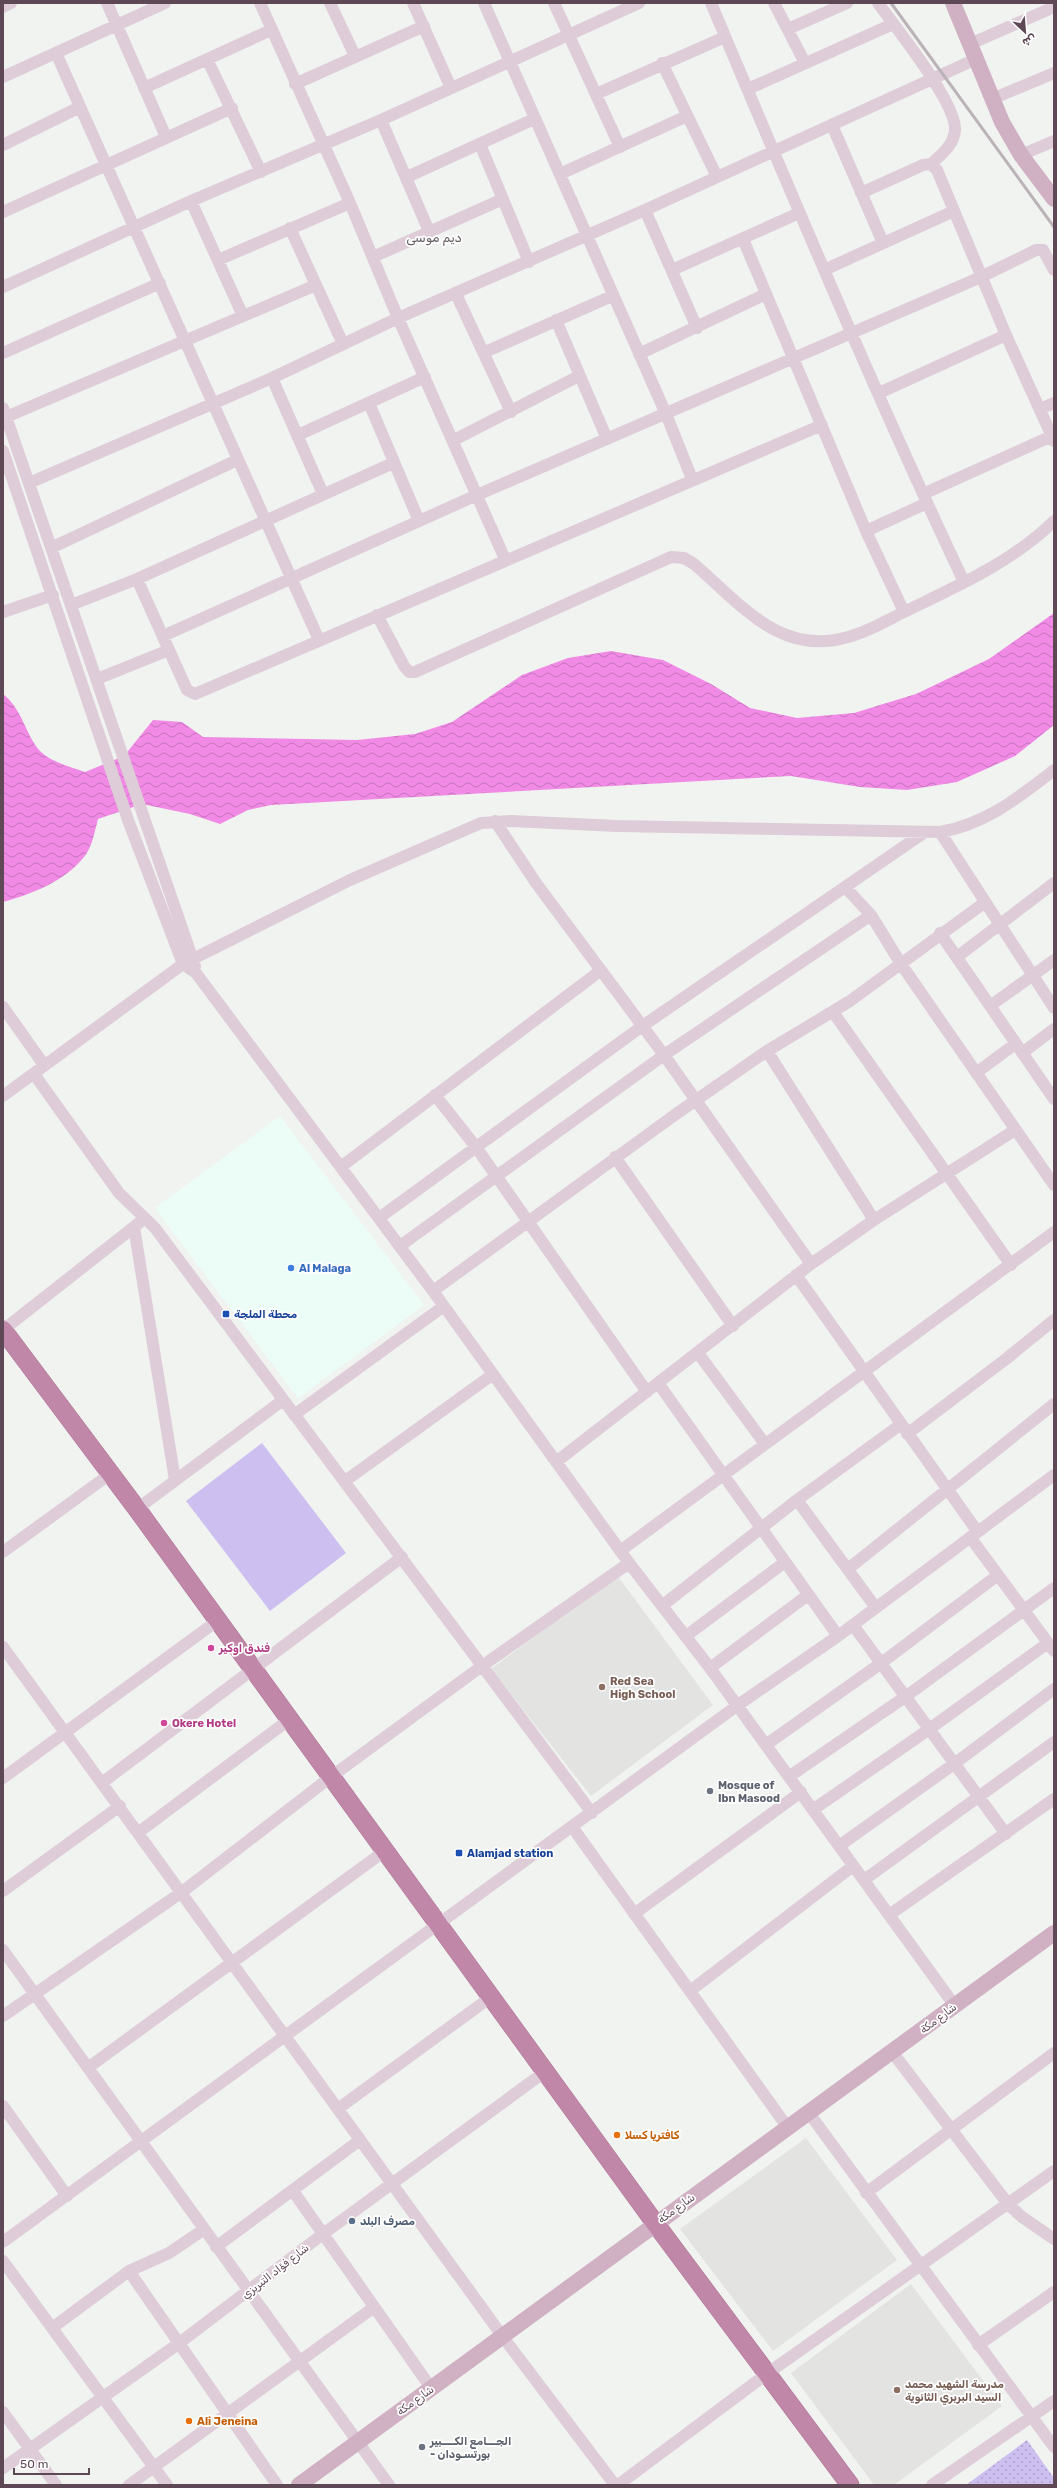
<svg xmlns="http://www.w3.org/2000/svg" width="1057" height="2488" viewBox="0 0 1057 2488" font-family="Rubik,'Noto Naskh Arabic',sans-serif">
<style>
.commercial{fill:#ebfdf6}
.education{fill:#e3e4e2}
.grass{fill:url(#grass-dots)}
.pitch{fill:#cebff1}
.water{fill:url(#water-waves)}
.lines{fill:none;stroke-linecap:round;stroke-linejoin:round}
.highway-casing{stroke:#ad7293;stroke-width:19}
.minor{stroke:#decdd8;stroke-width:12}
.major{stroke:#d0b0c3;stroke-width:16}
.highway{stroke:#c187a8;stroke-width:18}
.rail{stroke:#bbb3b7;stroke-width:3}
.shop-dot{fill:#3f7fe0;stroke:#fff;stroke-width:1.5}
.transit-dot{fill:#1a4fb4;stroke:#fff;stroke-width:1.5}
.hotel-dot{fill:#d1479c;stroke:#fff;stroke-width:1.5}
.education-dot{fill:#8d6e63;stroke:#fff;stroke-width:1.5}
.worship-dot{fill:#6b7280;stroke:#fff;stroke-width:1.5}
.food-dot{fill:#e8710a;stroke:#fff;stroke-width:1.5}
.service-dot{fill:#5c6f8a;stroke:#fff;stroke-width:1.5}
.labels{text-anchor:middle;stroke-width:3.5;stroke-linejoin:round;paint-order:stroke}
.shop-label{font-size:11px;font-weight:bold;fill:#366cbe;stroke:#fff;text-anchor:start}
.transit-label{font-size:11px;font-weight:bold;fill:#164399;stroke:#fff;text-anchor:start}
.hotel-label{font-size:11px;font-weight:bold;fill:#b23c85;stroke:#fff;text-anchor:start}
.education-label{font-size:11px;font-weight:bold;fill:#785e54;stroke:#fff;text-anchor:start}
.worship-label{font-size:11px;font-weight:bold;fill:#5b616d;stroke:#fff;text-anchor:start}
.street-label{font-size:11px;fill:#5f4856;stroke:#fff}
.food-label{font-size:11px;font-weight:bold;fill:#c56008;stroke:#fff;text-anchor:start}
.service-label{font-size:11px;font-weight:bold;fill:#4e5e75;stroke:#fff;text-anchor:start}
.quarter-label{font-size:13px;fill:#665d62;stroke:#fff}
</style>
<defs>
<pattern id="grass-dots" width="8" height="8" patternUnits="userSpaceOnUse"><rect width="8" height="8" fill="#cebff1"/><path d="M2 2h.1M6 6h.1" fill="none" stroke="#aa9dc6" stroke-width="1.8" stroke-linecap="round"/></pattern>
<pattern id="water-waves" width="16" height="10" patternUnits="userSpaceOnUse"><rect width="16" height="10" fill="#f08ae4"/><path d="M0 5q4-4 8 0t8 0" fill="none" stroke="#c673bc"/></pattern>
</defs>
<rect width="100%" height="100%" fill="#f1f3f1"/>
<!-- commercial -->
<path class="commercial" d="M 280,1116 L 424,1305 L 298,1398 L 155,1208 Z"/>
<!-- education -->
<path class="education" d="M 617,1575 L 713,1705 L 591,1796 L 491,1669 Z
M 806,2138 L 897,2260 L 773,2351 L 680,2229 Z
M 911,2284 L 1002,2406 L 894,2485 L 874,2485 L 791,2373 Z"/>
<!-- grass -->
<path class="grass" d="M 1027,2440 L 1054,2478 L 1054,2485 L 966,2485 Z"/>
<!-- pitch -->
<path class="pitch" d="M 262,1443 L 346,1553 L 270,1611 L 186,1501 Z"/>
<!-- water -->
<path class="water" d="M 1054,613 L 1054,725 L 1015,756 L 957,782 L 907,790 L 860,787 L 791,776 L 271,805 L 248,810 L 220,824 L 190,814 L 142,804 L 98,819 C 95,830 92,848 84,857 C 65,881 32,894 3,902 L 3,694 C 23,710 25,734 40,751 C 51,762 71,767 85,772 L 124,756 L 153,720 L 182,722 L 203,737 L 357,740 L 415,734 L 452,722 L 522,675 L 568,658 L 611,651 L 663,660 L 711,684 L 750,708 L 797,718 L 854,713 L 916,694 L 989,659 Z"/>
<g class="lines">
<!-- highway casing -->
<g class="highway-casing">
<path id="highway" d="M 3,1330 L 137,1509 L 655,2223 L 850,2485"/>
</g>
<!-- minor -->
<path class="minor" d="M 107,3 L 166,137
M 260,3 L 350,203 L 398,318 L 505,559
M 330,3 L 355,56
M 413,3 L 451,88
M 484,3 L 666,414 L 692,479
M 554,3 L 620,147
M 711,3 C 793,197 874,392 964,582
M 774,3 L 805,63
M 878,3 C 895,27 957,103 955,130 C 954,145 941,155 931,164
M 3,7 L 11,3
M 788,29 L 847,3
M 970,44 L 1054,7
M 56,53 L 319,640
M 207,59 L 261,172
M 662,63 L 717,177
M 3,77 L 165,3
M 295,84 L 424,26
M 144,88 L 271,30
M 748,89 L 893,24
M 596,94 L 725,37
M 992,99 L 1054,73
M 381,120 L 429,231
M 832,125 L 883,243
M 480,144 L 529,262
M 3,145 L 80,107
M 1021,155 L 1054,141
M 560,174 L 687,116
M 407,177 L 534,119
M 861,193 L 923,165 L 931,164 L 937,170 L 1006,335 L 1054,441
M 191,201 L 243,316
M 645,210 L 697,328
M 3,212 L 232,108
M 290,228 L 343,344
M 743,239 L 866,531 L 904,612 C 957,586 1011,563 1054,521
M 373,257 L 503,199
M 218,260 L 350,203
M 672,270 L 799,213
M 824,270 L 954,211
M 3,287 L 191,201 L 381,120 L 639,3
M 456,294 L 511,412
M 556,320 L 607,439
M 485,352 L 612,296
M 3,353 L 160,283
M 639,354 L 766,294
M 272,378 L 323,494
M 879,393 L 1006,335
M 369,403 L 419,521
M 3,408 L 195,966
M 1040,409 L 1054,403
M 6,417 L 316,285
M 298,435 L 425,377
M 454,440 L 579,376
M 3,451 L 128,820 L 183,964 L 196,973 L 433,1291 L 629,1563 L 710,1668 L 955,2006
M 29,483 L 272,378 L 398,318 L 645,210 L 976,59
M 923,494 L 1052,436
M 866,531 L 927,503
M 51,548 L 237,460
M 137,579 L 393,463
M 71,605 L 137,579 L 187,690 L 195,694 L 822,425
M 3,612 L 53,595
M 377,615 L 404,666 L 409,672 L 415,672 L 671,557 L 684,558 L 694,564 C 741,604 780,657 848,637 C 868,632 886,621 904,612
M 163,636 L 477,495 L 981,277 L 1036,250 L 1043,250 L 1054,270
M 97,679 L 169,650
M 495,821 L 536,883 L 664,1055 L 811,1264
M 940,832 L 1054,1008
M 845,887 L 871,915 L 901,964 L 1054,1185
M 940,933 L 1054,1099
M 957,957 L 1054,883
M 990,1006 L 1054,960
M 3,1007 L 44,1065
M 833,1012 L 1011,1265
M 767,1051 L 874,1220
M 1022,1053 L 1054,1029
M 976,1073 L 1015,1044
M 34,1074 L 119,1193 L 155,1228 L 592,1813
M 435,1095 L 476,1147 L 647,1392
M 3,1096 L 183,964 L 350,880 L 481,823 L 511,821 L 617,826 L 940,832 C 986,824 1018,798 1054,770
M 615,1157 L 733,1326
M 342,1166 L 600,971
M 379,1218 L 641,1027 L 925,832
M 134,1227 L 175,1480
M 400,1246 L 664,1055 L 871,915
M 796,1275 L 977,1531
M 433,1291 L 676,1114 L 767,1051 L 850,1001 L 984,903
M 3,1330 L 139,1223
M 698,1353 L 765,1444
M 658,1383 L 838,1636
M 294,1415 L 444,1306
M 907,1434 L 1006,1359 L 1054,1320
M 556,1462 L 811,1264 L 874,1220 L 1015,1130
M 345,1481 L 492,1375
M 797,1500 L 876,1608
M 137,1509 L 283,1400
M 970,1537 L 1054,1651
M 620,1551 L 1054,1232
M 3,1552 L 110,1474
M 848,1569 L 1054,1404
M 663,1605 L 797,1500 L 900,1425
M 853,1625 L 1006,1834
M 686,1636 L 785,1562
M 3,1647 L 503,2337 L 615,2485
M 710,1668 L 808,1595
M 767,1744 L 880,1664 L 998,1575
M 790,1776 L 905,1697 L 1054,1588
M 3,1778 L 217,1621
M 103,1782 L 402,1557
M 814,1809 L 928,1730 L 1048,1643
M 573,1828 L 788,2128
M 139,1832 L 290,1719
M 839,1846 L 954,1764 L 1054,1689
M 864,1880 L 1054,1742
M 3,1891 L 120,1806
M 634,1914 L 801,1792
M 889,1915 L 1054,1799
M 3,1950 L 389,2485
M 690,1991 L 853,1866
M 3,2016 L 182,1892 L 332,1776 L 482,1666 L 629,1563
M 893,2053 L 1008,2204 L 1022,2217 L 1054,2239
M 89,2067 L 386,1850
M 3,2106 L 67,2196
M 339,2108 L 491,1997
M 809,2113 L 1054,2447
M 293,2191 L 431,2388
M 866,2193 L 1054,2053
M 3,2242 L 738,1705 L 838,1636 L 1054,1475
M 216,2247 L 360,2140
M 3,2261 L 167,2485
M 129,2271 L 277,2485
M 52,2328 L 129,2271 L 169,2253 L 203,2230
M 978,2345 L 1054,2292
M 3,2412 L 56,2485
M 3,2468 L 178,2344 L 323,2234 L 546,2071
M 129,2485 L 373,2308
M 618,2485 L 768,2373 L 1054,2171
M 932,2485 L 1054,2401"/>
<!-- major -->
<path class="major" d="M 953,3 L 1002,122 L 1021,155 L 1054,199
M 299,2485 L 1054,1933"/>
<!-- highway -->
<use href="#highway" class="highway"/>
<!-- rail -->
<path class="rail" d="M 891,3 L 1054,227"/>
</g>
<!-- markers -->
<circle class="shop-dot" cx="291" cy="1268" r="4"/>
<g class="transit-dot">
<rect x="222" y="1310" width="8" height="8" rx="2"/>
<rect x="455" y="1849" width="8" height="8" rx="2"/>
</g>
<g class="hotel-dot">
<circle cx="211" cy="1648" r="4"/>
<circle cx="164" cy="1723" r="4"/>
</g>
<g class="education-dot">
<circle cx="602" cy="1687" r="4"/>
<circle cx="897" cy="2390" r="4"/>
</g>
<g class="worship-dot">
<circle cx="710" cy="1791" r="4"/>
<circle cx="422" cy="2447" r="4"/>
</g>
<g class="food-dot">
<circle cx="617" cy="2135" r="4"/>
<circle cx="189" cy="2421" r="4"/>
</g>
<circle class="service-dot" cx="352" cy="2221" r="4"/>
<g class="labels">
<!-- shop labels -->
<g class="shop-label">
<text x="299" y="1272">Al Malaga</text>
</g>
<!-- transit labels -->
<g class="transit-label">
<text x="234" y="1318">محطة الملجة</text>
<text x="467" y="1857">Alamjad station</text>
</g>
<!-- hotel labels -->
<g class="hotel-label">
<text x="219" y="1652">فندق اوكير</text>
<text x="172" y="1727">Okere Hotel</text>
</g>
<!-- education labels -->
<g class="education-label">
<text x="610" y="1685">Red Sea<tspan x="610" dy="13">High School</tspan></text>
<text x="905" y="2388">مدرسة الشهيد محمد<tspan x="905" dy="13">السيد البربري الثانوية</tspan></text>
</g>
<!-- worship labels -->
<g class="worship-label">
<text x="718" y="1789">Mosque of<tspan x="718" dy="13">Ibn Masood</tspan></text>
<text x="430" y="2445">الجـــامع الكــــبير<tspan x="430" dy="13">- بورتسـودان</tspan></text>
</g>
<!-- street labels -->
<g class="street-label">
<text transform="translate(938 2018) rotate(-37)" y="4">شارع مكة</text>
<text transform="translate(676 2208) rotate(-36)" y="4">شارع مكة</text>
<text transform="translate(275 2271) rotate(-38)" y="4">شارع فؤاد التبريزي</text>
<text transform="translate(415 2400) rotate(-36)" y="4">شارع مكة</text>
</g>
<!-- food labels -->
<g class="food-label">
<text x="625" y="2139">كافتريا كسلا</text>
<text x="197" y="2425">Ali Jeneina</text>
</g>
<!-- service labels -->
<g class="service-label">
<text x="360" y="2225">مصرف البلد</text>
</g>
<!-- quarter labels -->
<g class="quarter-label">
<text x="434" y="242">ديم موسى</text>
</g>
</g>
<!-- border -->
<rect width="1057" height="2488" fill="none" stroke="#5f4856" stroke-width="8"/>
<!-- north arrow -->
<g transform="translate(1025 32) rotate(154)" stroke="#ffffff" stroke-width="3" paint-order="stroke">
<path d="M0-3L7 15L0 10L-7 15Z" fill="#5f4856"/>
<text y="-6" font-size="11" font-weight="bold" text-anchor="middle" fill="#5f4856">ش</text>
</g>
<!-- scale -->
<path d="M14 2468v6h75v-6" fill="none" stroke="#5f4856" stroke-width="2"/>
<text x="20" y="2468" font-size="12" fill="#5f4856" stroke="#ffffff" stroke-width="3" paint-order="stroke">50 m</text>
</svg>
